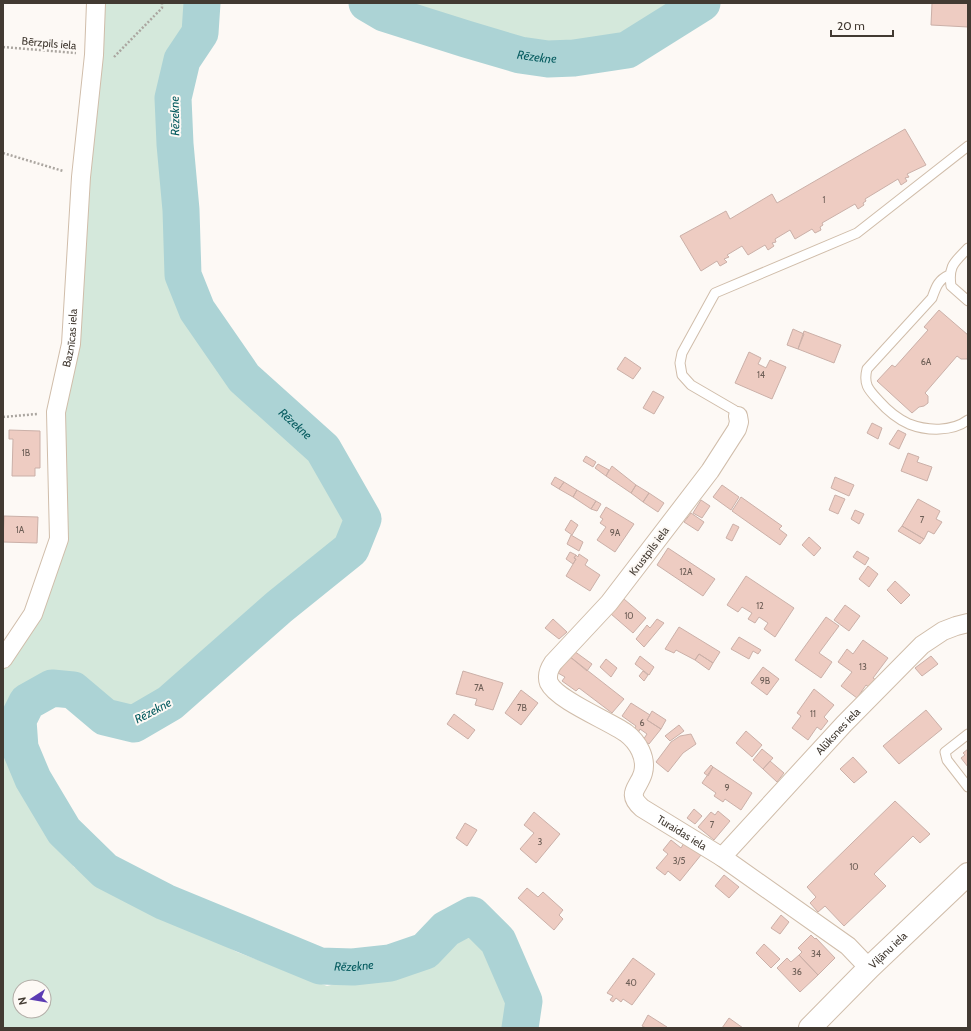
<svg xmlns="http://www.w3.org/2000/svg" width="971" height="1031" viewBox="0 0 971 1031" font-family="Cabin,sans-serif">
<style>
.green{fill:#d4e8db;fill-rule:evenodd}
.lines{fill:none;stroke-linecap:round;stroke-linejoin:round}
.river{stroke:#acd3d5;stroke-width:37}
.building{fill:#eeccc2;stroke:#cbb0a8}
.lane-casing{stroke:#d0bdaa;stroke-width:11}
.street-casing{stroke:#d0bdaa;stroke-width:20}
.secondary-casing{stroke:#d0bdaa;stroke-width:24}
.path{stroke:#aba6a0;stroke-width:2.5;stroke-dasharray:2 2;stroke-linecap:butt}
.lane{stroke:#fff;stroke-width:9}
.street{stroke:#fff;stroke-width:18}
.secondary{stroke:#fff;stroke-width:22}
.labels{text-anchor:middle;stroke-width:4;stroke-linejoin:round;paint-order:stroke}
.number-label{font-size:9px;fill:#6d5e56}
.street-label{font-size:11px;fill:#423a32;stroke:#fdf9f5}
.water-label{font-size:12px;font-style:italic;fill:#075c60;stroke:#fdf9f5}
</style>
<rect width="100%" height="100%" fill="#fdf9f5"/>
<!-- green -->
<path class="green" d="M 102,3 L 202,3 L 200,33 L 182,60 L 173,98 L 183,275 L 197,310 L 244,378 L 323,449 L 363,519 L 351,549 L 279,607 L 170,703 L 134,724 L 75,677 L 14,690 L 5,743 L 74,867 L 237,952 L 327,986 L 433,960 L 425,951 L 472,915 L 516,1028 L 3,1028 L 3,665 L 59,539 L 56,412 ZM 20,987 L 44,987 L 44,1011 L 20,1011 Z
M 375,3 L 692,3 L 675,21 L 582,57 L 466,39 Z"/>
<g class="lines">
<!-- river -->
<g class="river">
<path id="s1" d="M 202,3 L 200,33 L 182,60 L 173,98 L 175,144 L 181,210 L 183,275 L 197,310 L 244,378 L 323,449 L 363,519 L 351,549 L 279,607 L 170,703 L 134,724 L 105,717 L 73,690 L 52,688 L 27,702 L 18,720 L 20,748 L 33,779 L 64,831 L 105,871 L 165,902 L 320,966 L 353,967 L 390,963 L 425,951 L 446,929 L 472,915 L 498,941 L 524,1001 L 520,1028"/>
<path id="s2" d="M 367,3 L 384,13 L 466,39 L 520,55 L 548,59 L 574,58 L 627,50 L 702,3"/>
</g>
</g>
<!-- building -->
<path class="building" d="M 932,3 L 968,3 L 968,27 L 931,25 Z
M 905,129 L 926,165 L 907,174 L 909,177 L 905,178 L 907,181 L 901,185 L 898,179 L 865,199 L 866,201 L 863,203 L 864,205 L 858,209 L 855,204 L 822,223 L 823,225 L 820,227 L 821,230 L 815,233 L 812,229 L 795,239 L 790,230 L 775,239 L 776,242 L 772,243 L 774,246 L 768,250 L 765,245 L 748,255 L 742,246 L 727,255 L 729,257 L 724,259 L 727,262 L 720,266 L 717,261 L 701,271 L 680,236 L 726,211 L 730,219 L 772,194 L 777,203 Z
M 939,310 L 968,335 L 968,357 L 967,359 L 961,359 L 957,356 L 925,393 L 928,396 L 928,403 L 924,406 L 919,407 L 912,413 L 877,381 L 892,365 L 895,367 L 928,330 L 924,327 Z
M 793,329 L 804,334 L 798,349 L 787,345 Z
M 804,331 L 841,345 L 834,363 L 798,349 Z
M 749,352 L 761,358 L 758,364 L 766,368 L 770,360 L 786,367 L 772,399 L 735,383 Z
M 625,357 L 641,368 L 633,379 L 617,369 Z
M 653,391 L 664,397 L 654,414 L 643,408 Z
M 872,423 L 882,428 L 878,439 L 867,433 Z
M 9,430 L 40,431 L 40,468 L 35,468 L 35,476 L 12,476 L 13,439 L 9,439 Z
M 898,430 L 906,434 L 899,449 L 889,444 Z
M 908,453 L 919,457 L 917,462 L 932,467 L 927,481 L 901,471 Z
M 586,456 L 596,462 L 593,467 L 583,461 Z
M 598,464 L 609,470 L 606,476 L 595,468 Z
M 612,466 L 636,485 L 631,493 L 606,476 Z
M 555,477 L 564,482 L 559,489 L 551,484 Z
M 835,477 L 854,485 L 849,496 L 831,488 Z
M 564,482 L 577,490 L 573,497 L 559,489 Z
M 636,485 L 649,493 L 643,502 L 631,493 Z
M 722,485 L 739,497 L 731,510 L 713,497 Z
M 577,490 L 596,501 L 591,509 L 573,497 Z
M 649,493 L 664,503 L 658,512 L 643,502 Z
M 835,495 L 845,499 L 838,514 L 829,510 Z
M 741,497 L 782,526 L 779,529 L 787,535 L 780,545 L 732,511 Z
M 918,499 L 940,511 L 936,519 L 942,522 L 934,534 L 928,531 L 924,539 L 902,526 Z
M 701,500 L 710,506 L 702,518 L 693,513 Z
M 596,501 L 601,504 L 597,511 L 591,509 Z
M 606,507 L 634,524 L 615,552 L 597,540 L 606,527 L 600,523 L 603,519 L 600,517 Z
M 855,510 L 864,514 L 859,524 L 851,519 Z
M 691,513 L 704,522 L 698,531 L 684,522 Z
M 4,516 L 38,517 L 37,543 L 3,542 Z
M 571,520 L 578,525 L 572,535 L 565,530 Z
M 733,524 L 739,527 L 732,541 L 726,538 Z
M 902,526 L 924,539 L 920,544 L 898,531 Z
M 571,535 L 583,542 L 579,551 L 567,544 Z
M 809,537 L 821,548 L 814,556 L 802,545 Z
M 668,548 L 715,579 L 703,596 L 657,565 Z
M 857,551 L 869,558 L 865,565 L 853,557 Z
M 570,552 L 576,555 L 574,558 L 576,559 L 573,564 L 566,559 Z
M 579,554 L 588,560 L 585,565 L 600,575 L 590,591 L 566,576 L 576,559 L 574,558 L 576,555 L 578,557 Z
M 868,566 L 878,574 L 869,587 L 859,579 Z
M 746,576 L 794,608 L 775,637 L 764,629 L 768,623 L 759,617 L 755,623 L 748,619 L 752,613 L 742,607 L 738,612 L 727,605 Z
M 895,581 L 910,595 L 901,604 L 887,590 Z
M 624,599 L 646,618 L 633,633 L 611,614 Z
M 845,605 L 860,616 L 849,631 L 834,620 Z
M 826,617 L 839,626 L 819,653 L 832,662 L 821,678 L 795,660 Z
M 553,619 L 567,632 L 559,639 L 545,628 Z
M 657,619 L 664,623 L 644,647 L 636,639 L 647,625 L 650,628 Z
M 679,627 L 720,652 L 713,663 L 699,654 L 695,660 L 676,650 L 674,653 L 665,649 Z
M 739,637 L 761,650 L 758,654 L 753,651 L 749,659 L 731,649 Z
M 863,640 L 888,658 L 873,678 L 876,680 L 870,688 L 866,685 L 857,698 L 841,686 L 852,672 L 838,662 L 847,649 L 853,654 Z
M 574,651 L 592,664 L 587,671 L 569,656 Z
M 699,654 L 713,663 L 709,670 L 695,660 Z
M 569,656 L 624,699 L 612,713 L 579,688 L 576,691 L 562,681 L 565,677 L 558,673 Z
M 640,656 L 654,667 L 649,675 L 635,664 Z
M 931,656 L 938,664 L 922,676 L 915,668 Z
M 606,659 L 617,668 L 611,677 L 600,667 Z
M 763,667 L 779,679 L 767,695 L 751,683 Z
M 463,671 L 503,683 L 493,710 L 475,705 L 477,699 L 456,694 Z
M 643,671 L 648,675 L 644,681 L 639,676 Z
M 814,689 L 834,705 L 824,717 L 828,721 L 821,730 L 817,727 L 808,740 L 792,728 L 801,716 L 797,713 Z
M 521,690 L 538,703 L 521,725 L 505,713 Z
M 631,703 L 650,715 L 647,720 L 661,729 L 649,744 L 643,740 L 647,734 L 640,729 L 638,733 L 634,730 L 636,726 L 622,716 Z
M 926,710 L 942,729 L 899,764 L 883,746 Z
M 652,711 L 666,720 L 661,729 L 647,720 Z
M 454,714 L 475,730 L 468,739 L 447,724 Z
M 679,725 L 684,731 L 670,741 L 665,736 Z
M 746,731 L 762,745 L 752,757 L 736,743 Z
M 691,734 L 696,744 L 683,753 L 668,772 L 656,762 L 671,742 L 680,736 Z
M 762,749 L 773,758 L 763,769 L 753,760 Z
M 968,749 L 968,767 L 961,758 L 965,755 L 963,753 Z
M 853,757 L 867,772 L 854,783 L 840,769 Z
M 770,761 L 784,773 L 777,782 L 763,769 Z
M 711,765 L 713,767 L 708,776 L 704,773 Z
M 713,767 L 752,793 L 741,810 L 725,799 L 723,802 L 714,796 L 716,793 L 702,783 Z
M 895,801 L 930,834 L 920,843 L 913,836 L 874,874 L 886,886 L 844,926 L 825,906 L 818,912 L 810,903 L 816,897 L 807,887 Z
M 694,809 L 702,816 L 695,824 L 687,818 Z
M 718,811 L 730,821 L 714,840 L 698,827 L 711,812 L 715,815 Z
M 534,812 L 560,834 L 536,863 L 520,849 L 534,833 L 524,825 Z
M 465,823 L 477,830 L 467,846 L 456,838 Z
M 671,840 L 681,848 L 685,841 L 701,855 L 680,881 L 668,871 L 665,875 L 656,868 L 668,854 L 663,850 Z
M 724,875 L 739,887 L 729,898 L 715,886 Z
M 527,888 L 538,897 L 543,892 L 563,910 L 559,915 L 563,919 L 554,930 L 518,898 Z
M 781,915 L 789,922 L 780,934 L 771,928 Z
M 811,935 L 815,939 L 816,938 L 835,958 L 818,975 L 799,955 L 802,952 L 798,948 Z
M 764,944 L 780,959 L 771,968 L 756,953 Z
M 799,955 L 818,975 L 800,992 L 777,968 L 787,958 L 791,962 Z
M 633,958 L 655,974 L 632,1005 L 623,999 L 621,1002 L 616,998 L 613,1002 L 610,1000 L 613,996 L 607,993 Z
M 648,1015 L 667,1027 L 667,1028 L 646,1028 L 642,1026 Z
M 729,1018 L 743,1028 L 722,1028 Z"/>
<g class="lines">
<!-- lane casing -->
<g class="lane-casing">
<path id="lane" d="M 968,248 C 955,262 948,265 951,286 L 968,301
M 949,275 C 938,280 936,287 932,298 L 867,369 C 863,385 869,390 879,401 C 887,410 898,419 909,424 C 927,431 952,432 968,420
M 738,416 L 734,410 L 691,385 L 682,375 L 680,363 L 682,353 L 715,293 L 857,233 L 968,146
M 968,734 L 945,752 L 947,760 L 968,787"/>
</g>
<!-- street casing -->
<g class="street-casing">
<g id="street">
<path id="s3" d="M 738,416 L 739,422 L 737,429 L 710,471 L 609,603 L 553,663 C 549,669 546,675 549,683 C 557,700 609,721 626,733 C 638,742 647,758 643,773 C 639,788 625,793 642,808 L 722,857 L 848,946 L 869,968"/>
<path id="s4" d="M 3,659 L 33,614 L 59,539 L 56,412 L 71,344 L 81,177 L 94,55 L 96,3"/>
<path id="s5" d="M 722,857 L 844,724 L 922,645 L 943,631 L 956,626 L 968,623"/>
</g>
</g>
<!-- secondary casing -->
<g class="secondary-casing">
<g id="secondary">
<path id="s6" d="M 810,1028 L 869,968 L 968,874"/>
</g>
</g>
<!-- path -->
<path class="path" d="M 3,47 L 76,53
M 114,57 L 162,8 L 162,3
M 3,153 L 63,171
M 3,417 L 37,414"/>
<!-- lane -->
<use href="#lane" class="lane"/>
<!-- street -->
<use href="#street" class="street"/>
<!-- secondary -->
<use href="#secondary" class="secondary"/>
</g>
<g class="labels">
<!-- number labels -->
<g class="number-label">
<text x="824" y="203">1</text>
<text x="926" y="365">6A</text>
<text x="761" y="378">14</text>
<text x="26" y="456">1B</text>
<text x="922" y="523">7</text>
<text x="20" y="533">1A</text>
<text x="615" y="536">9A</text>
<text x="686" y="575">12A</text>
<text x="760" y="609">12</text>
<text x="629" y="619">10</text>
<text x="863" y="670">13</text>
<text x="765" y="684">9B</text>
<text x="479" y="691">7A</text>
<text x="522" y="711">7B</text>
<text x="813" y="717">11</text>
<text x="642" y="726">6</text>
<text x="727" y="791">9</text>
<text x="712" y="828">7</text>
<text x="540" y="845">3</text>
<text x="679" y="864">3/5</text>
<text x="854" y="870">10</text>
<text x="816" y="957">34</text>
<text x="797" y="975">36</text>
<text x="631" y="986">40</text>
</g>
<!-- street labels -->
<g class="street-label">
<text transform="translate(49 43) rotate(5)" y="4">Bērzpils iela</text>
<text dy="4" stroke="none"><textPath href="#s4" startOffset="336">Baznīcas iela</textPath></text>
<text transform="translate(649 551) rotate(-53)" y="4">Krustpils iela</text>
<text dy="4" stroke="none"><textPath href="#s5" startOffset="171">Alūksnes iela</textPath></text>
<text dy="4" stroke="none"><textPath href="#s3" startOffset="558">Turaidas iela</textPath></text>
<text dy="4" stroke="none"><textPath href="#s6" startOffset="110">Viļānu iela</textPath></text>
</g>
<!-- water labels -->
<g class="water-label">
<text dy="4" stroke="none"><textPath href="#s2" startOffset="179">Rēzekne</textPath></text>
<text transform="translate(175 116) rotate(-91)" y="4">Rēzekne</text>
<text dy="4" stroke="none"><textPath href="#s1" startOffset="468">Rēzekne</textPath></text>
<text transform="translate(153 711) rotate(-28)" y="4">Rēzekne</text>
<text dy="4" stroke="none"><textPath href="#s1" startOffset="1488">Rēzekne</textPath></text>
</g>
</g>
<!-- border -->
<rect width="971" height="1031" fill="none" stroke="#423a32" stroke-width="8"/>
<!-- north arrow -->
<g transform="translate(32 999) rotate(258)"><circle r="19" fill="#fdf9f5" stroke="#b2ada7"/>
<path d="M0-3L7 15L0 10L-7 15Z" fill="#5b3bb3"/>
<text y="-6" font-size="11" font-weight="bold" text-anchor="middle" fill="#423a32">N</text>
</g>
<!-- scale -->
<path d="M831 30v6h62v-6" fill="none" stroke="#423a32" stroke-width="2"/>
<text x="837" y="30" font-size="12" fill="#423a32" stroke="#fdf9f5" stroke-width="3" paint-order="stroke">20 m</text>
</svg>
